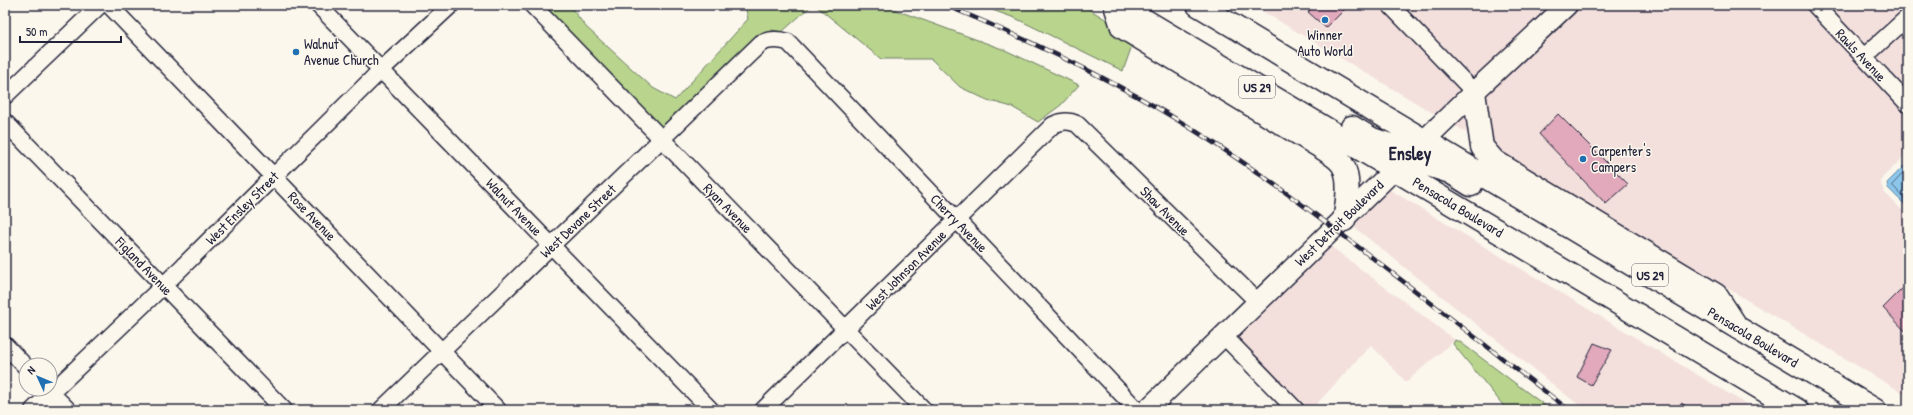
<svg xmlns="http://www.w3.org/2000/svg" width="1913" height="415" viewBox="0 0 1913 415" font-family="'Patrick Hand',sans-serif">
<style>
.built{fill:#f3e0dd}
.green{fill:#b8d48d;stroke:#6d7b64}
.water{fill:#8cc7eb;stroke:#6285a5}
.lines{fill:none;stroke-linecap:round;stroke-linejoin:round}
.shore{stroke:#4c6481;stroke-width:1}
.building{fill:#e1a9bb;stroke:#22223b}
.minor-casing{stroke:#22223b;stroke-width:19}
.tertiary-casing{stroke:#22223b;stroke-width:23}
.trunk-casing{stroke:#22223b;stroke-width:25}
.minor{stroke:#fbf7ec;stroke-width:16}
.tertiary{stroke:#fbf7ec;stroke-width:20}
.trunk{stroke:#fbf7ec;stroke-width:22}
.rail-casing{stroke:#22223b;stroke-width:4.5}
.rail{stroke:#fbf7ec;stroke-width:3;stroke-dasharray:9;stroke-linecap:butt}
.poi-dot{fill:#1f6fb2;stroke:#fbf7ec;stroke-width:1.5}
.labels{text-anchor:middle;stroke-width:3;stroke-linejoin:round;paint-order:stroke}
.shield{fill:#fbf7ec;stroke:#636270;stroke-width:1}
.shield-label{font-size:13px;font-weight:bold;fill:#22223b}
.poi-label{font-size:14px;fill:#22223b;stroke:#fbf7ec;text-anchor:start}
.street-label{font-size:14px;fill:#22223b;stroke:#fbf7ec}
.district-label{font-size:18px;font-weight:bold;fill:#22223b;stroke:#fbf7ec}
</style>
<rect width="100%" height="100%" fill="#fbf7ec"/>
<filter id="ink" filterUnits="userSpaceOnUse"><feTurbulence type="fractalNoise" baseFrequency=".025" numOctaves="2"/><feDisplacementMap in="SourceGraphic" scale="8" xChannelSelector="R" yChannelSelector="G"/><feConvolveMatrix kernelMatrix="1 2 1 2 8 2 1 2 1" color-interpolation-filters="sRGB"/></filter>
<g filter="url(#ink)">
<!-- built -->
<path class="built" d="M 1252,5 L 1381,5 L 1464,91 L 1438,116 Z
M 1399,5 L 1556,5 L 1473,82 Z
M 1579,5 L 1806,5 L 1908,114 L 1908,153 L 1882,178 L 1881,183 L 1884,192 L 1908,216 L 1908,396 L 1452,124 Z
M 1824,5 L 1908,5 L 1908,6 L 1863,47 Z
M 1908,27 L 1908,94 L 1874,58 Z
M 1387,188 L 1756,410 L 1585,410 L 1350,224 Z
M 1329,245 L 1455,340 L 1406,382 L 1371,345 L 1311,410 L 1306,410 L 1234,337 Z"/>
<!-- green -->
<path class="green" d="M 542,5 L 569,5 L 586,27 L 653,88 L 675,100 L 748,19 L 745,5 L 812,5 L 782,32 L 772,30 L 772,32 L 763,34 L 756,37 L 662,129 Z
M 815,5 L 882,5 L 1005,50 L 1079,85 L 1061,105 L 1038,122 L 1012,107 L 987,100 L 960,87 L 931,59 L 881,59 Z
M 978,5 L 1082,5 L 1135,37 L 1123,71 L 1015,18 Z
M 1455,340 L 1460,342 L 1551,410 L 1507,410 L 1453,344 Z"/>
<!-- water -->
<path class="water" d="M 1908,162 L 1908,208 L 1888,188 L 1887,183 Z"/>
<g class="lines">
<!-- shore -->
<path class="shore" d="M 1908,168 L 1892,185 L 1908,202"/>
</g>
<!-- building -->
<path class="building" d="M 1315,5 L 1349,5 L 1326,28 L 1308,12 Z
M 1558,114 L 1628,184 L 1606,204 L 1539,134 Z
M 1908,283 L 1908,334 L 1883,308 Z
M 1594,343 L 1612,350 L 1591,385 L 1577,377 Z
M 1681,403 L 1693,410 L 1676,410 Z"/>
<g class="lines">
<!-- minor casing -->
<g class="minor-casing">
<path id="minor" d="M 109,5 L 498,410
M 318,5 L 711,410
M 532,5 L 924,410
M 1390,5 L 1474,92
M 1815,5 L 1908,104
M 1864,57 L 1908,17
M 5,96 L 100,5
M 5,122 L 284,410
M 1224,336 L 1296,410
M 5,345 L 26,367
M 47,389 L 68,410
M 33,410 L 163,286 L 381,70 L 451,5
M 381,410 L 761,43 C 770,39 778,39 788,42 L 1137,410
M 763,410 L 1053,125 C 1062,121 1068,120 1077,124 L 1258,302"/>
</g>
<!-- tertiary casing -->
<g class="tertiary-casing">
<path id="tertiary" d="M 1147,410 L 1474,92 L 1567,5"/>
</g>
<!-- trunk casing -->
<g class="trunk-casing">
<path id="trunk" d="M 1115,5 L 1122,27 L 1319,146 C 1326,151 1337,157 1342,164 C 1351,177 1347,205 1344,220
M 1119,5 L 1797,410
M 1198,5 L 1875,410
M 1474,92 L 1482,147 L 1494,161 L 1716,295 L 1735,324
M 1352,127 L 1372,139 L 1396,147 L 1425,140
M 1395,169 L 1422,163 L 1450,172 L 1471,185"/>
</g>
<!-- minor -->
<use href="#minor" class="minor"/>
<!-- tertiary -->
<use href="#tertiary" class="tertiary"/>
<!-- trunk -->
<use href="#trunk" class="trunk"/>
<!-- rail casing -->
<g class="rail-casing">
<path id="rail" d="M 945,5 C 1022,37 1099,73 1171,116 C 1251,164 1326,222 1400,279 C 1456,323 1513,366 1569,410"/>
</g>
<!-- rail -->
<use href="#rail" class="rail"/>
</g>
</g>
<!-- markers -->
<g class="poi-dot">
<circle cx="1325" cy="20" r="4"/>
<circle cx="296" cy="52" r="4"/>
<circle cx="1583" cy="159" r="4"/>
</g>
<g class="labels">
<!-- shield labels -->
<g class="shield">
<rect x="1239" y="76" width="36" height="22" rx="3"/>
<rect x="1632" y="264" width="36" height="22" rx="3"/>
</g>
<g class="shield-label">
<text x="1257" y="92">US 29</text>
<text x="1650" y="280">US 29</text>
</g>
<!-- poi labels -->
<g class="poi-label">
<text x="1325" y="40" text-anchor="middle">Winner<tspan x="1325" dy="16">Auto World</tspan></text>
<text x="304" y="49">Walnut<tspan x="304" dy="16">Avenue Church</tspan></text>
<text x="1591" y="156">Carpenter's<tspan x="1591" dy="16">Campers</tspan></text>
</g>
<!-- street labels -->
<g class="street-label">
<text transform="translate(1861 55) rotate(47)" y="5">Rawls Avenue</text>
<text transform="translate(514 207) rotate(46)" y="5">Walnut Avenue</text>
<text transform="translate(1458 207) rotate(31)" y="5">Pensacola Boulevard</text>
<text transform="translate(242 208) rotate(-45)" y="5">West Ensley Street</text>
<text transform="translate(728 208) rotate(46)" y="5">Ryan Avenue</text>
<text transform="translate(1165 211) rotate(45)" y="5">Shaw Avenue</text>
<text transform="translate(312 216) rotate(46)" y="5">Rose Avenue</text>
<text transform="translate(578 221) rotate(-44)" y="5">West Devane Street</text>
<text transform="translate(959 223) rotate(46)" y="5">Cherry Avenue</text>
<text transform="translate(1339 223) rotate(-44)" y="5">West Detroit Boulevard</text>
<text transform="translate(144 266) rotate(46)" y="5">Figland Avenue</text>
<text transform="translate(906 270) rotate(-45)" y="5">West Johnson Avenue</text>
<text transform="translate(1753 337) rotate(31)" y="5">Pensacola Boulevard</text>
</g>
<!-- district labels -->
<g class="district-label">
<text x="1410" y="160">Ensley</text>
</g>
</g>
<!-- margin -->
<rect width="1913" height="415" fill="none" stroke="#fbf7ec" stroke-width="20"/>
<rect x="10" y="10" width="1893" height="395" fill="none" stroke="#22223b" stroke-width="1.5" filter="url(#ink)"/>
<!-- north arrow -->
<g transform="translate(38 377) rotate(314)"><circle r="19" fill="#fbf7ec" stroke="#a4a2a5"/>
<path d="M0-3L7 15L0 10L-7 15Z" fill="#1f6fb2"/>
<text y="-6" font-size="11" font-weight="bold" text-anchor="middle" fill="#22223b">N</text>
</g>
<!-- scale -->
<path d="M20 36v6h101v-6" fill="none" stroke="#22223b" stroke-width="2"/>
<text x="26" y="36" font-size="12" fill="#22223b" stroke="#fbf7ec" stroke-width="3" paint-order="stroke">50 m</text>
</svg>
